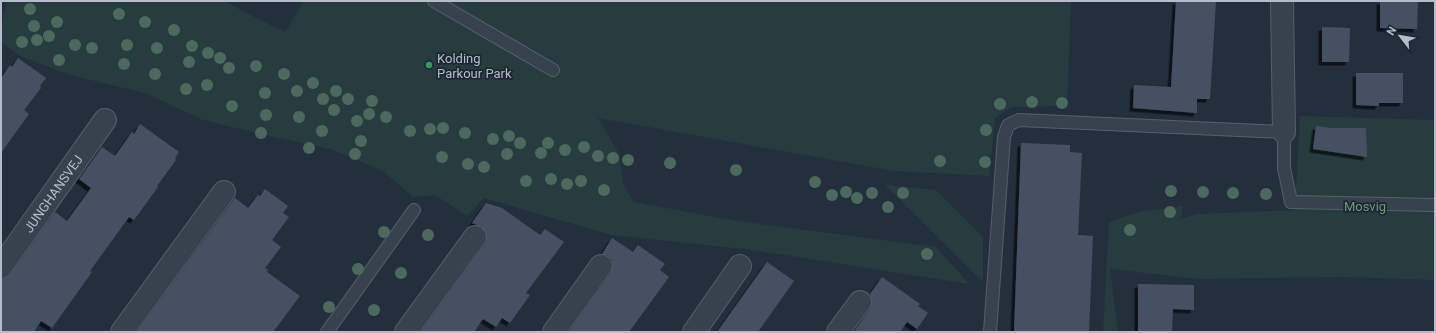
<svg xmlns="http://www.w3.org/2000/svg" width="1436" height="333" viewBox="0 0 1436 333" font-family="Roboto,sans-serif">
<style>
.green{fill:#263c3f}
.building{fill:#455162;filter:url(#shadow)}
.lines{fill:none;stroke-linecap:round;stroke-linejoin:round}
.lane-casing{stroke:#565f6c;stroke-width:14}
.street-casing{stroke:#565f6c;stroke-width:24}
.lane{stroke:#38414e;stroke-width:12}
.street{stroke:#38414e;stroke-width:22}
.tree{fill:#4b6a5d}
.leisure-dot{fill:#2e9e5b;stroke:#1d2633;stroke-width:1.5}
.labels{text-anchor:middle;stroke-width:3.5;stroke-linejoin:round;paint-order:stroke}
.poi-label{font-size:13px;fill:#b4bcc9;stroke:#1d2633;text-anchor:start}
.street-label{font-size:13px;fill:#b4bcc9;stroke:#1d2633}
.park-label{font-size:13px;fill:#6b9a76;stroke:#1d2633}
</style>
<defs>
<filter id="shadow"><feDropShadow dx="-3.5" dy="3.5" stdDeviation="0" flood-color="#0009"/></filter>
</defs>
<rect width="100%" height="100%" fill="#242f3e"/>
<!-- green -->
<path class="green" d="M 7,1 L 225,1 L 246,13 L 285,32 L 304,1 L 1071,1 L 1067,106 L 1011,107 L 995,118 L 989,176 L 894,171 L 598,118 L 619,154 L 624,186 L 634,202 L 737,221 L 936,247 L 969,284 L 753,250 L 611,235 L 484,198 L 467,216 L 435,195 L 413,197 L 383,171 L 330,149 L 270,136 L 203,120 L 145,93 L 70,75 L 20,56 L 1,42 L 1,28 Z
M 1300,116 L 1435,120 L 1435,280 L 1341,277 L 1198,279 L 1110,269 L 1118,332 L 1103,332 L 1109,222 L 1139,212 L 1182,206 L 1182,216 L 1176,220 L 1198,214 L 1295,210 Z
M 885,185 L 936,190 L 983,237 L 983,282 Z"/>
<!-- building -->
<path class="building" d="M 1176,1 L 1216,1 L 1210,99 L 1197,99 L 1197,113 L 1133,108 L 1134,85 L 1171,87 Z
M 1380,1 L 1418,1 L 1417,29 L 1380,28 Z
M 1322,27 L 1350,28 L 1349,62 L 1322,62 Z
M 18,58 L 46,78 L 40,86 L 41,88 L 24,110 L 29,114 L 1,153 L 1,78 L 10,65 L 12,67 Z
M 1356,73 L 1403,73 L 1403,103 L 1379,103 L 1379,106 L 1356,105 Z
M 140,124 L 179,152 L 175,158 L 176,160 L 157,186 L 158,187 L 134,220 L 129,217 L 90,271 L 92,272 L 52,328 L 41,321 L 34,332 L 1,332 L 1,279 L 7,278 L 11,274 L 55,212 L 67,221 L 91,188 L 79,179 L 102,147 L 115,156 L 132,132 L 134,134 Z
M 1316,126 L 1331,128 L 1366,128 L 1367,157 L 1313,149 Z
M 1021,143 L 1070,145 L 1070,152 L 1082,153 L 1078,235 L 1093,236 L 1089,332 L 1014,332 Z
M 265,189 L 288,206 L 283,213 L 289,217 L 272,240 L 281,247 L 265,268 L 268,270 L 267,272 L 300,296 L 273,332 L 137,332 L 235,198 L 248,208 L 258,195 L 260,196 Z
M 486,203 L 502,208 L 540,235 L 545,229 L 564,242 L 526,293 L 530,295 L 510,323 L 502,318 L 496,327 L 483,319 L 474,332 L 421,332 L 485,244 L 487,238 L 486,232 L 482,227 L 472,223 Z
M 612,238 L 633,252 L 638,245 L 665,264 L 660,270 L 669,277 L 629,332 L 569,332 L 611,273 L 613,267 L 612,260 L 608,256 L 602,254 Z
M 767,262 L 794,281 L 758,332 L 717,332 Z
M 882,277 L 920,304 L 918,306 L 928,313 L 917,329 L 907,322 L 900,332 L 854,332 L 870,309 L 872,303 L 870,294 Z
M 1138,284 L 1194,285 L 1194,310 L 1173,309 L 1172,332 L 1138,332 Z"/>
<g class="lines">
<!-- lane casing -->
<g class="lane-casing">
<path id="lane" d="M 434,1 L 553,70
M 327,332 L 414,210
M 990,332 L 1004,137 L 1008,125 L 1019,120 L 1284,132 L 1284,168 L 1291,202 L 1435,205"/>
</g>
<!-- street casing -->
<g class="street-casing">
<g id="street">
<path d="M 1282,1 L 1284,132"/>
<path id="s1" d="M 1,267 L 105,120"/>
<path d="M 122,332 L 224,192"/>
<path d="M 406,332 L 475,237"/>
<path d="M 554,332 L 601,266"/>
<path d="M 694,332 L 740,266"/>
<path d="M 838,332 L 860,302"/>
</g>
</g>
<!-- lane -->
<use href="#lane" class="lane"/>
<!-- street -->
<use href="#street" class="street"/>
</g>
<!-- trees -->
<g class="tree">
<circle cx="30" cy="9" r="6"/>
<circle cx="119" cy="14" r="6"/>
<circle cx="57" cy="22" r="6"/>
<circle cx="145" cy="22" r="6"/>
<circle cx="34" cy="26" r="6"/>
<circle cx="174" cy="30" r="6"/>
<circle cx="49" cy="36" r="6"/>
<circle cx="37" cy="40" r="6"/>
<circle cx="22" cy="42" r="6"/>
<circle cx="75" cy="45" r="6"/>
<circle cx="127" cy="45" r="6"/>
<circle cx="192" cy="46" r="6"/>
<circle cx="92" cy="48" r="6"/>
<circle cx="157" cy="48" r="6"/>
<circle cx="208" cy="53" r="6"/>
<circle cx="220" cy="58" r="6"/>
<circle cx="59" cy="60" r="6"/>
<circle cx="189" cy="62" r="6"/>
<circle cx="124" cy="64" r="6"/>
<circle cx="256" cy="66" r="6"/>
<circle cx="229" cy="68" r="6"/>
<circle cx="155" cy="74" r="6"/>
<circle cx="284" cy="74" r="6"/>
<circle cx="313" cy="83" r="6"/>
<circle cx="207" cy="85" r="6"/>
<circle cx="186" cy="89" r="6"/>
<circle cx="297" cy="91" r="6"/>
<circle cx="336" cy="91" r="6"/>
<circle cx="265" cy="93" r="6"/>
<circle cx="323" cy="99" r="6"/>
<circle cx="348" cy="99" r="6"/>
<circle cx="372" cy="101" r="6"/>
<circle cx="1032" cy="102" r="6"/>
<circle cx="1062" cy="103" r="6"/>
<circle cx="1000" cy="104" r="6"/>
<circle cx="232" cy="106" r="6"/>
<circle cx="334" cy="110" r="6"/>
<circle cx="369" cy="114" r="6"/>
<circle cx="266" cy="115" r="6"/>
<circle cx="299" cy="117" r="6"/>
<circle cx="386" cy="117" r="6"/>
<circle cx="357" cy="121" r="6"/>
<circle cx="443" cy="128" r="6"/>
<circle cx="430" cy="129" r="6"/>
<circle cx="986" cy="130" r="6"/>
<circle cx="322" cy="131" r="6"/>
<circle cx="410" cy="131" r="6"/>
<circle cx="261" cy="133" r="6"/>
<circle cx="465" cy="133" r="6"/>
<circle cx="509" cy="136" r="6"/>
<circle cx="493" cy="139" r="6"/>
<circle cx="361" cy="141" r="6"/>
<circle cx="520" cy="143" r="6"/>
<circle cx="548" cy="143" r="6"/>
<circle cx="584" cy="147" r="6"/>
<circle cx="309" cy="148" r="6"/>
<circle cx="565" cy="150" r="6"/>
<circle cx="541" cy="153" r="6"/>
<circle cx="355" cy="154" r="6"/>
<circle cx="507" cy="154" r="6"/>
<circle cx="598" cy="156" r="6"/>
<circle cx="442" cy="157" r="6"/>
<circle cx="613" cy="158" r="6"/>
<circle cx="628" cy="160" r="6"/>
<circle cx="940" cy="161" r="6"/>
<circle cx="985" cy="162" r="6"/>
<circle cx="670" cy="163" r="6"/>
<circle cx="468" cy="164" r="6"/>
<circle cx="484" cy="167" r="6"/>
<circle cx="736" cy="170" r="6"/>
<circle cx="551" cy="179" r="6"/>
<circle cx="526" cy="181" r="6"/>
<circle cx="581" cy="181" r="6"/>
<circle cx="815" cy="182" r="6"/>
<circle cx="567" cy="184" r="6"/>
<circle cx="604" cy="190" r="6"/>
<circle cx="1171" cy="191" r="6"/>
<circle cx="846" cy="192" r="6"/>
<circle cx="1203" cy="192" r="6"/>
<circle cx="872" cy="193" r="6"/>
<circle cx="903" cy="193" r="6"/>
<circle cx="1233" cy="193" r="6"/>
<circle cx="1266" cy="194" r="6"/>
<circle cx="832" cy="195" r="6"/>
<circle cx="857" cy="198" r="6"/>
<circle cx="888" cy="207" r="6"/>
<circle cx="1170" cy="212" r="6"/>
<circle cx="1130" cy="230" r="6"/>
<circle cx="384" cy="232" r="6"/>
<circle cx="428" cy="235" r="6"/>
<circle cx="927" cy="254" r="6"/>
<circle cx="358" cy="269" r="6"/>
<circle cx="401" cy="273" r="6"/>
<circle cx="329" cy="307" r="6"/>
<circle cx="374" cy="310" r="6"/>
</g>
<!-- markers -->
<circle class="leisure-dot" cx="429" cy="65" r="4"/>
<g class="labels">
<!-- poi labels -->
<g class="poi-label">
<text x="437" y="63">Kolding<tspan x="437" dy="15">Parkour Park</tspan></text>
</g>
<!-- street labels -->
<g class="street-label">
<text dy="5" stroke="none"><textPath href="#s1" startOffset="90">JUNGHANSVEJ</textPath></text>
</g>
<!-- park labels -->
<g class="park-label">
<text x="1365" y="211">Mosvig</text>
</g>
</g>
<!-- border -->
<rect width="1436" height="333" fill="none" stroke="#b4bcc9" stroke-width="4"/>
<!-- north arrow -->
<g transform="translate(1400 36) rotate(301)" stroke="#1d2633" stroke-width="3" paint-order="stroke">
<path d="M0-3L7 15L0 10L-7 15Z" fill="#b4bcc9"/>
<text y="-6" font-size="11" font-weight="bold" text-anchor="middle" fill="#b4bcc9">N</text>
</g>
</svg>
